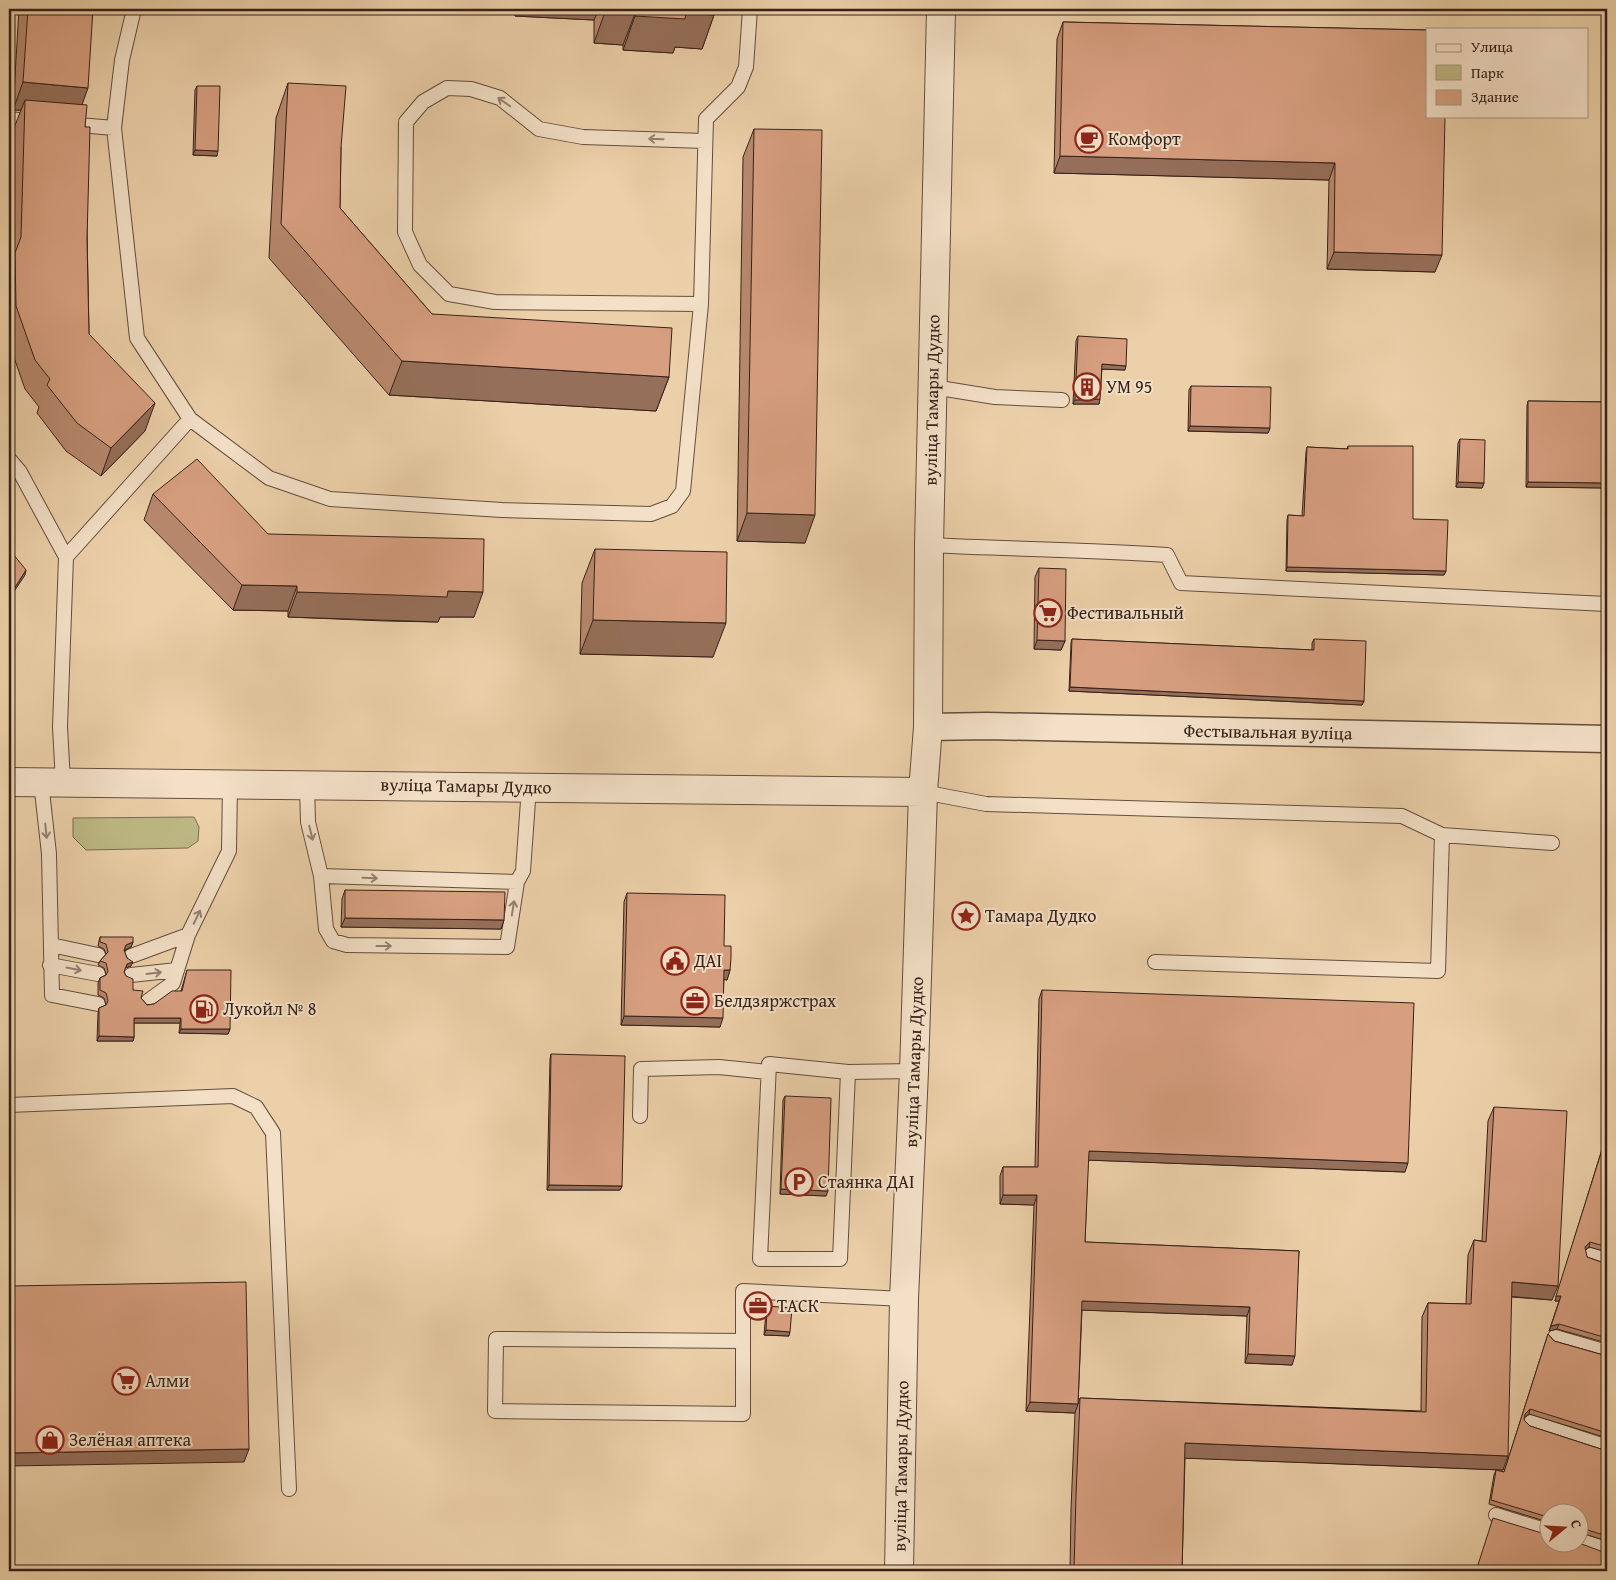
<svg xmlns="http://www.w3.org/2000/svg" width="1616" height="1580" viewBox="0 0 1616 1580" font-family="'Gentium Book Plus',serif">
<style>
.green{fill:#bdb984;stroke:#796d4f}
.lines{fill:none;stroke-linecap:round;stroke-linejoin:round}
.service-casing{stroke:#634d3e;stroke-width:16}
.minor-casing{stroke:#634d3e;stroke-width:29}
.tertiary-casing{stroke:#634d3e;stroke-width:30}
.service{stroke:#f3e0c7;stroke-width:14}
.minor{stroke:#f3e0c7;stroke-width:26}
.tertiary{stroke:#f3e0c7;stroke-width:28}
.wall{fill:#b9896e;stroke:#35211a}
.shaded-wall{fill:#966f5a;stroke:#35211a}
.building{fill:#d79f80;stroke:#35211a}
.oneway{stroke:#948070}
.labels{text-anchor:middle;stroke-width:4;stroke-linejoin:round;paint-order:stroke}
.poi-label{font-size:18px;fill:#35211a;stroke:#f3e0c7;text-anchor:start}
.street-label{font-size:18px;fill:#35211a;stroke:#f3e0c7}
</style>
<rect width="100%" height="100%" fill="#ecd0a9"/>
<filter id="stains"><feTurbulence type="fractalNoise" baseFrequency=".004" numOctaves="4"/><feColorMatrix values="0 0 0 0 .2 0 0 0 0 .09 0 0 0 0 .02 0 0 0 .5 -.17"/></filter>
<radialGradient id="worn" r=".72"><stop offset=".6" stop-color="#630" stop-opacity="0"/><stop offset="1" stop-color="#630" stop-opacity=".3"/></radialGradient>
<!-- green -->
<path class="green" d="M 194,817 L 199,827 L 198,841 L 188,848 L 86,850 L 73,837 L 73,818 Z"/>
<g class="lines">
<!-- service casing -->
<g class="service-casing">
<path id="service" d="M 134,9 L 122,60 L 114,128 L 137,338 L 190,419 L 269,478 L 330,499 L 502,510 L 651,514 L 672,506 L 683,491 L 701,304 L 706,119 L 738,87 L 746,67 L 750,9
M 9,119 L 36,122
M 67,124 L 114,128
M 701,304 L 495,302 L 449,294 L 420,265 L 405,232 L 406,122 L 423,102 L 447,88 L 471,89 L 500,98 L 539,129 L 583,137 L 705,141
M 933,387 L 995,397 L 1062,400
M 9,459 L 20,472 L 66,557 L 60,727 L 63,782
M 929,545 C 1008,549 1088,550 1167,555 L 1181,583 L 1607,604
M 66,557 L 190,419
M 41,782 L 49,854 L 52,995 L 98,1004
M 307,785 L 308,822 L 321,876 L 326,929 L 333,941 L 347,945 L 507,947 L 517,882 L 523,871 L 529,787
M 923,792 L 986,804 L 1402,816 L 1442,835 L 1438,971 L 1155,962
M 1442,835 L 1552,843
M 321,876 L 517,882
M 51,945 L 98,955
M 131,956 L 188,935
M 50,965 L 98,974
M 131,975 L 177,970
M 148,1001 L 173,983 L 188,935 L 229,851 L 230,784
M 848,1072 L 840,1259 L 760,1259 L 769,1064 L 848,1072 L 914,1071
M 9,1105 L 233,1096 L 256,1107 L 273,1133 L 289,1489
M 640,1116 L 641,1069 L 719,1067 L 768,1072
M 1591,1255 L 1607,1260
M 1555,1337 L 1607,1352
M 743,1341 L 743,1414 L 495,1411 L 496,1339 L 743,1341 L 743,1291 L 904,1299
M 1531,1422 L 1607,1447
M 1496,1515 L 1548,1531
M 1578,1540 L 1607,1549"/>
</g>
<!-- minor casing -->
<g class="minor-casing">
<path id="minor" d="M 928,727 L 987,726 L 1607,739"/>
</g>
<!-- tertiary casing -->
<g class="tertiary-casing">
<path id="tertiary" d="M 9,782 L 923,792
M 899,1571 L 904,1299 L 914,1071 L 923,792 L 928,727 L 929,545 L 941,9"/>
</g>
<!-- service -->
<use href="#service" class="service"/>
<!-- minor -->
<use href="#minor" class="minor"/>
<!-- tertiary -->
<use href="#tertiary" class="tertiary"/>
</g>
<!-- wall -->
<path class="wall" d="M 19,9 L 93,9 L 82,105 L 85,127 L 89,334 L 145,431 L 101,476 L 66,451 L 37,413 L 39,407 L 25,389 L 9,343 L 9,270 L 10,265 L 14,128 L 21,110 L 13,110 Z
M 486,9 L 715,9 L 714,15 L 702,49 L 675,47 L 673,53 L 623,50 L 623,45 L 594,43 L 594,20 L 515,16 L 516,11 Z
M 1063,22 L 1427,30 L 1435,272 L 1327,269 L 1329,180 L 1054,173 L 1057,39 Z
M 288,83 L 341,147 L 340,208 L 432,314 L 669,377 L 656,411 L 389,395 L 269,258 L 276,118 Z
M 197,86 L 217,156 L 193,155 L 195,90 Z
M 754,129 L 805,543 L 737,541 L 743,157 Z
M 1078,336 L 1125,370 L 1102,369 L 1099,404 L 1073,404 L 1076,341 Z
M 1191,386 L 1270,428 L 1268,433 L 1188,431 L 1189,390 Z
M 1528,401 L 1607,402 L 1607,488 L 1526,487 L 1527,406 Z
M 1460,439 L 1484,483 L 1482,488 L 1456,487 L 1458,443 Z
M 1348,446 L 1413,519 L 1446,571 L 1444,575 L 1286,571 L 1287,520 L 1288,515 L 1302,516 L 1306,452 L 1307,447 L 1347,449 Z
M 153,494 L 268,534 L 474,617 L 440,617 L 438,622 L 385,621 L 288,617 L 288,611 L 233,610 L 144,520 Z
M 595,549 L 713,657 L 580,654 L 582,583 Z
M 1039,568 L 1065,641 L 1061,650 L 1034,649 L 1035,577 Z
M 1072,639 L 1312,650 L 1312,643 L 1314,639 L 1364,701 L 1362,705 L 1069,691 L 1071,643 Z
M 345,890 L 504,920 L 501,929 L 341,927 L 342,899 Z
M 627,893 L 724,946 L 730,970 L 727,980 L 724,979 L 720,1027 L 621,1025 L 624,902 Z
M 100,937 L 133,942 L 131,947 L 124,951 L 131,966 L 125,968 L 124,972 L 133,990 L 141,998 L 147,1005 L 154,1004 L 181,991 L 187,970 L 230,1029 L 228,1034 L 179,1033 L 180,1023 L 134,1023 L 134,1037 L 133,1041 L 97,1041 L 98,1013 L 99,1008 L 106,1005 L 104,998 L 98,995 L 98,983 L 100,978 L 106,975 L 106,974 L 104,968 L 98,965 L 100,961 L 106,954 L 104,949 L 98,946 L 99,941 Z
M 1042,990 L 1405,1172 L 1088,1160 L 1085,1242 L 1299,1251 L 1292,1365 L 1245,1363 L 1247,1316 L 1082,1310 L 1078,1404 L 1080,1398 L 1421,1411 L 1422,1317 L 1428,1303 L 1466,1304 L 1468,1255 L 1474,1240 L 1482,1241 L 1488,1121 L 1494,1107 L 1552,1300 L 1511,1297 L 1503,1470 L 1185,1458 L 1182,1571 L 1070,1571 L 1071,1509 L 1075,1413 L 1026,1411 L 1034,1205 L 1000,1204 L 1000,1176 L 1003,1167 L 1035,1167 L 1039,999 Z
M 551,1054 L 622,1186 L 620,1190 L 547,1190 L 550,1059 Z
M 785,1096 L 826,1196 L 780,1194 L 783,1100 Z
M 1607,1133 L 1607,1252 L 1589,1247 L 1585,1250 L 1587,1257 L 1607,1264 L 1607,1343 L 1557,1329 L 1549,1331 L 1559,1301 L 1555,1301 Z
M 767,1306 L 789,1336 L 764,1335 L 766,1311 Z
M 1548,1334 L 1554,1341 L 1607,1356 L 1607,1438 L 1529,1414 L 1524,1417 L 1524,1420 L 1530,1426 L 1607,1451 L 1607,1541 L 1578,1532 L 1578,1512 L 1548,1512 L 1548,1522 L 1489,1504 L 1494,1475 L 1496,1470 L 1504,1472 Z"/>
<!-- shaded-wall -->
<path class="shaded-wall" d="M 486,9 L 516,9 L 516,11 Z
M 518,9 L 599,9 L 594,20 L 515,16 Z
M 606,9 L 636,11 L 623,45 L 594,43 Z
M 686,13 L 714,15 L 702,49 L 675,47 L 673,53 L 623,50 L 635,16 Z
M 23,82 L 88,88 L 78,116 L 25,100 L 21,110 L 13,110 Z
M 195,150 L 218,151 L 217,156 L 193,155 Z
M 1060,156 L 1335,163 L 1329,180 L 1054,173 Z
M 1334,252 L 1442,255 L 1435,272 L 1327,269 Z
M 402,361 L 669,377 L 656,411 L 389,395 Z
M 1102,364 L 1126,366 L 1125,370 L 1100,369 Z
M 1100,399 L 1099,404 L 1073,404 L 1075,400 Z
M 155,403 L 145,431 L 101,476 L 111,448 Z
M 1190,426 L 1270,428 L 1268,433 L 1188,431 Z
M 1458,482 L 1484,483 L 1482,488 L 1456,487 Z
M 1528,482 L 1607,483 L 1607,488 L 1526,487 Z
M 747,513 L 815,515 L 805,543 L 737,541 Z
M 1287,567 L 1446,571 L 1444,575 L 1286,571 Z
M 26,570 L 25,575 L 9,599 L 9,597 Z
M 242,585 L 297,586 L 288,611 L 233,610 Z
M 448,591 L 483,592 L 474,617 L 440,617 L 438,622 L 288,617 L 297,592 Z
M 593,620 L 726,623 L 713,657 L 580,654 Z
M 1037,640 L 1065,641 L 1061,650 L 1034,649 Z
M 1070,687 L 1364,701 L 1362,705 L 1069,691 Z
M 345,918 L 504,920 L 501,929 L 341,927 Z
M 133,942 L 131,947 L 125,950 L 122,955 L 126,945 Z
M 133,962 L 131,966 L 125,968 L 127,964 Z
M 724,970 L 730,970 L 727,980 L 720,979 Z
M 624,1016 L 723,1018 L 720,1027 L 621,1025 Z
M 134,1018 L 181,1018 L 180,1023 L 133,1023 Z
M 181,1029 L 230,1029 L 228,1034 L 179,1033 Z
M 99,1036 L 134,1037 L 133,1041 L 97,1041 Z
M 1089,1151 L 1408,1163 L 1405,1172 L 1086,1160 Z
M 549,1185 L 622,1186 L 620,1190 L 547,1190 Z
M 781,1189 L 828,1191 L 826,1196 L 780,1194 Z
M 1003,1195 L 1037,1195 L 1034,1205 L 1000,1204 Z
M 1590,1242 L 1589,1247 L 1583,1252 L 1585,1247 Z
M 1512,1282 L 1558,1286 L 1552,1300 L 1506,1296 Z
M 1556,1296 L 1561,1296 L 1559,1301 L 1555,1301 Z
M 1082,1301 L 1250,1307 L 1247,1316 L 1079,1310 Z
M 1559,1324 L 1557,1329 L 1549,1331 L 1551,1326 Z
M 766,1330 L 790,1332 L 789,1336 L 764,1335 Z
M 1248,1354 L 1295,1356 L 1292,1365 L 1245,1363 Z
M 1030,1402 L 1078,1404 L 1075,1413 L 1026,1411 Z
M 1530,1409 L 1529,1414 L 1523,1419 L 1525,1414 Z
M 1185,1443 L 1508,1456 L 1503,1470 L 1180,1458 Z
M 249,1449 L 244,1462 L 9,1466 L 9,1453 Z"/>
<!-- building -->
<path class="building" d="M 28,9 L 93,9 L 88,88 L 23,82 Z
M 606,9 L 715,9 L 714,15 L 686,13 L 685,19 L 635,16 L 636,11 Z
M 1063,22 L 1427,30 L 1427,116 L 1445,116 L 1442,255 L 1334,252 L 1335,163 L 1060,156 Z
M 288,83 L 346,86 L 341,147 L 340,208 L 432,314 L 672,328 L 669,377 L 402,361 L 281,224 Z
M 197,86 L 220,86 L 218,151 L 195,150 Z
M 25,100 L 87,105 L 85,127 L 90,127 L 87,239 L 89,334 L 155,403 L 111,448 L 77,423 L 47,385 L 50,379 L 35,360 L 16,306 L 15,253 L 21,237 Z
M 754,129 L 822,130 L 815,515 L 747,513 Z
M 1078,336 L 1127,339 L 1126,366 L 1102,364 L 1100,399 L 1075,400 Z
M 1191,386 L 1271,387 L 1270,428 L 1190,426 Z
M 1528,401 L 1607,402 L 1607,483 L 1528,482 Z
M 1460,439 L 1485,440 L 1484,483 L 1458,482 Z
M 1348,446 L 1413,446 L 1413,519 L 1448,520 L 1446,571 L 1287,567 L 1288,515 L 1304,516 L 1307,447 L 1348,449 Z
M 197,459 L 268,534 L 484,539 L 483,592 L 448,591 L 447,597 L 394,595 L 297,592 L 297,586 L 242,585 L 153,494 Z
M 9,549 L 26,570 L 9,597 Z
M 595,549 L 727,552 L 726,623 L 593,620 Z
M 1039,568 L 1066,569 L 1065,641 L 1037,640 Z
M 1072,639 L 1314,650 L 1314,639 L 1366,641 L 1364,701 L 1070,687 Z
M 345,890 L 505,892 L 504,920 L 345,918 Z
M 627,893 L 725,895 L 724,946 L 731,946 L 731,958 L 730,970 L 724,970 L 723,1018 L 624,1016 Z
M 100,937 L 133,937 L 133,942 L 126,945 L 124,950 L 127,958 L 133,962 L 127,964 L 124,972 L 126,976 L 133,979 L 133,990 L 143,991 L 141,998 L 147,1005 L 154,1004 L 172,991 L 182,991 L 187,970 L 231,970 L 230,1029 L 181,1029 L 181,1018 L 134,1018 L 134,1037 L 99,1036 L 99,1008 L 106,1005 L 108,1001 L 106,993 L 100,990 L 100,978 L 106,975 L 108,971 L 106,963 L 100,961 L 108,952 L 106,944 L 100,942 Z
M 1042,990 L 1414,1003 L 1408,1163 L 1089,1151 L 1085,1242 L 1299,1251 L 1295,1356 L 1248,1354 L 1250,1307 L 1082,1301 L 1078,1404 L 1030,1402 L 1037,1195 L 1003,1195 L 1003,1167 L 1038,1167 Z
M 551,1054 L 625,1056 L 622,1186 L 549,1185 Z
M 785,1096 L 831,1098 L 828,1191 L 781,1189 Z
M 1494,1107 L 1567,1111 L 1558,1286 L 1512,1282 L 1508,1456 L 1185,1443 L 1182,1571 L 1074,1571 L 1076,1495 L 1080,1398 L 1426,1412 L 1428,1303 L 1471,1304 L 1474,1240 L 1486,1242 Z
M 1607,1134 L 1607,1247 L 1590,1242 L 1585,1247 L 1587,1257 L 1607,1264 L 1607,1338 L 1559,1324 L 1551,1326 L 1561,1296 L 1556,1296 Z
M 246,1282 L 249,1449 L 9,1453 L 9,1286 Z
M 767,1306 L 792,1308 L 790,1332 L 766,1330 Z
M 1548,1334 L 1554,1341 L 1607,1356 L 1607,1433 L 1530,1409 L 1525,1414 L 1524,1420 L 1530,1426 L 1607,1451 L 1607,1536 L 1578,1527 L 1578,1512 L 1548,1512 L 1548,1517 L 1491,1500 L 1496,1470 L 1504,1472 Z
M 1493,1518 L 1548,1535 L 1548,1542 L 1576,1542 L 1606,1553 L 1607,1552 L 1607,1571 L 1476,1571 Z"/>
<!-- one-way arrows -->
<defs><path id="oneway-shaft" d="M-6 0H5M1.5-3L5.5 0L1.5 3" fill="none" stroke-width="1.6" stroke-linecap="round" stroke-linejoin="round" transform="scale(1.25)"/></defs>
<g class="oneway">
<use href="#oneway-shaft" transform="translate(504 102) rotate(-145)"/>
<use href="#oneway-shaft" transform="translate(656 139) rotate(-178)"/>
<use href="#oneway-shaft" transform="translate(46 831) rotate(84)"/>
<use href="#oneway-shaft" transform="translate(311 833) rotate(76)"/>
<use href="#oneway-shaft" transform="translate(370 878) rotate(2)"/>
<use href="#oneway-shaft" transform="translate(513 908) rotate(-81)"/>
<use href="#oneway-shaft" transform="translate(197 917) rotate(-64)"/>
<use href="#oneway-shaft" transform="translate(384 946)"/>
<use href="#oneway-shaft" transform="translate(74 969) rotate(11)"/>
<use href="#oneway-shaft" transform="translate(154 973) rotate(-7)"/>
</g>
<!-- icons -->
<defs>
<g id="cafe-ring" transform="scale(1.4375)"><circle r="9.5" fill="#f3e0c7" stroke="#8f2418" stroke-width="1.5"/><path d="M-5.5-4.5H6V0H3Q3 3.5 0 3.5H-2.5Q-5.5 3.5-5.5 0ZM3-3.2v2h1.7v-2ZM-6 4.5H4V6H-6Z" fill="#8f2418"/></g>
<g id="building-ring" transform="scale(1.4375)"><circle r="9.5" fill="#f3e0c7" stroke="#8f2418" stroke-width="1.5"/><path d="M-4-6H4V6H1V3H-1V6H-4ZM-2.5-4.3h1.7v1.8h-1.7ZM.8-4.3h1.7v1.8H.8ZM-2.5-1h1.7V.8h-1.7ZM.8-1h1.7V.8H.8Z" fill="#8f2418"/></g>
<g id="supermarket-ring" transform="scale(1.4375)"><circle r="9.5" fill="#f3e0c7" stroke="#8f2418" stroke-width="1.5"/><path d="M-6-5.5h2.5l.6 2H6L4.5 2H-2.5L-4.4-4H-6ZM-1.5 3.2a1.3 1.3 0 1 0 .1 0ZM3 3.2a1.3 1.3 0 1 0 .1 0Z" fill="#8f2418"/></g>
<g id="sight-ring" transform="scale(1.4375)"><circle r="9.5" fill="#f3e0c7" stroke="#8f2418" stroke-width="1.5"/><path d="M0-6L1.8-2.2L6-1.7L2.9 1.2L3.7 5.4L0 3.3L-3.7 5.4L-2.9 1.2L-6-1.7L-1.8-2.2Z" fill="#8f2418"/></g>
<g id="civic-ring" transform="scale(1.4375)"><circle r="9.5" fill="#f3e0c7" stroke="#8f2418" stroke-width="1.5"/><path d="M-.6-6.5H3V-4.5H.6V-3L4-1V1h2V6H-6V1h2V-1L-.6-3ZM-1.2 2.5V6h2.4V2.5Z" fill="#8f2418"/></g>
<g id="office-ring" transform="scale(1.4375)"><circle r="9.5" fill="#f3e0c7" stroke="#8f2418" stroke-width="1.5"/><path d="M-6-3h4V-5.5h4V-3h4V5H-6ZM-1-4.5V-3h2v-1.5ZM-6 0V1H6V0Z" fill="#8f2418"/></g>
<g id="fuel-ring" transform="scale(1.4375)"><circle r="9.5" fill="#f3e0c7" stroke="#8f2418" stroke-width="1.5"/><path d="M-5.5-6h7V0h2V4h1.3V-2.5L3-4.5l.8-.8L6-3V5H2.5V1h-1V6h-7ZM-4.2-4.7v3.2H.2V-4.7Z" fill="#8f2418"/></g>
<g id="parking-ring" transform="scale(1.4375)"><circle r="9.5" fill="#f3e0c7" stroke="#8f2418" stroke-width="1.5"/><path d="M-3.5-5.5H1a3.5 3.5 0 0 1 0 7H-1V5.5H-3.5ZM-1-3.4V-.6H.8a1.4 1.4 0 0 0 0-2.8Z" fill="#8f2418"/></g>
<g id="shop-ring" transform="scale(1.4375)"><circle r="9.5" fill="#f3e0c7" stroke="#8f2418" stroke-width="1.5"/><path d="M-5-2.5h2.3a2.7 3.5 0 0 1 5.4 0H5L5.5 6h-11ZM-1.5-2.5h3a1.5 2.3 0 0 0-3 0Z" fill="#8f2418"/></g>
</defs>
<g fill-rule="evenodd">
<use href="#cafe-ring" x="1089" y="139"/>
<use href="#building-ring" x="1087" y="387"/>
<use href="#supermarket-ring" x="1048" y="613"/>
<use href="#sight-ring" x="966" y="916"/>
<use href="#civic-ring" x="675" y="961"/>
<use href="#office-ring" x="695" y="1001"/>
<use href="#fuel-ring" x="204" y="1009"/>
<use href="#parking-ring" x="799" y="1182"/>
<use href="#office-ring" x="758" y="1306"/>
<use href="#supermarket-ring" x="126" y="1381"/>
<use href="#shop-ring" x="50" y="1440"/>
</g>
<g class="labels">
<!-- poi labels -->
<g class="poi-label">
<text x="1108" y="145">Комфорт</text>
<text x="1106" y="393">УМ 95</text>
<text x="1067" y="619">Фестивальный</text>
<text x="985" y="922">Тамара Дудко</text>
<text x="694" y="967">ДАІ</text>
<text x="714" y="1007">Белдзяржстрах</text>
<text x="223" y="1015">Лукойл № 8</text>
<text x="818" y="1188">Стаянка ДАІ</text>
<text x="777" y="1312">ТАСК</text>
<text x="145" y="1387">Алми</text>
<text x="69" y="1446">Зелёная аптека</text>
</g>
<!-- street labels -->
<g class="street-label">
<text transform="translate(932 400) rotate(-89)" y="6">вуліца Тамары Дудко</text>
<text transform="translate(1268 732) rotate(1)" y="6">Фестывальная вуліца</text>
<text transform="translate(466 786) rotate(1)" y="6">вуліца Тамары Дудко</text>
<text transform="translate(914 1062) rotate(-88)" y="6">вуліца Тамары Дудко</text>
<text transform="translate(901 1466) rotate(-89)" y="6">вуліца Тамары Дудко</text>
</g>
</g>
<!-- margin -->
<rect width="1616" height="1580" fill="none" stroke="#ecd0a9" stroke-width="30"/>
<rect x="10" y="10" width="1596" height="1560" fill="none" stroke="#35211a" stroke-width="2.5"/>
<rect x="15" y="15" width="1586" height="1550" fill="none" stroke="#35211a"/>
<!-- legend -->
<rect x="1426" y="28" width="162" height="90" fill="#f3e0c7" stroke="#a79482"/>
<rect x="1436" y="44" width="25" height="8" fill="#f3e0c7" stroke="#a79482"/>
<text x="1471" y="52" font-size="15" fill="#35211a">Улица</text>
<rect x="1436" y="65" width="25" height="15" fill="#bdb984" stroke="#a79482"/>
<text x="1471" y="78" font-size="15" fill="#35211a">Парк</text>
<rect x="1436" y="90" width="25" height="15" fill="#d79f80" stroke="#a79482"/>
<text x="1471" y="102" font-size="15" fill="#35211a">Здание</text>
<!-- north arrow -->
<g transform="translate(1564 1528) rotate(72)"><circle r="24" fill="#f3e0c7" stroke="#a79482"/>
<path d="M0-4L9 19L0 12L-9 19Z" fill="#8f2418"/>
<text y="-8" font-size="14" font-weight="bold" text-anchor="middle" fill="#35211a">С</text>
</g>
<rect width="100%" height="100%" filter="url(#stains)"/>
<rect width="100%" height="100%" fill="url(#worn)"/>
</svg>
